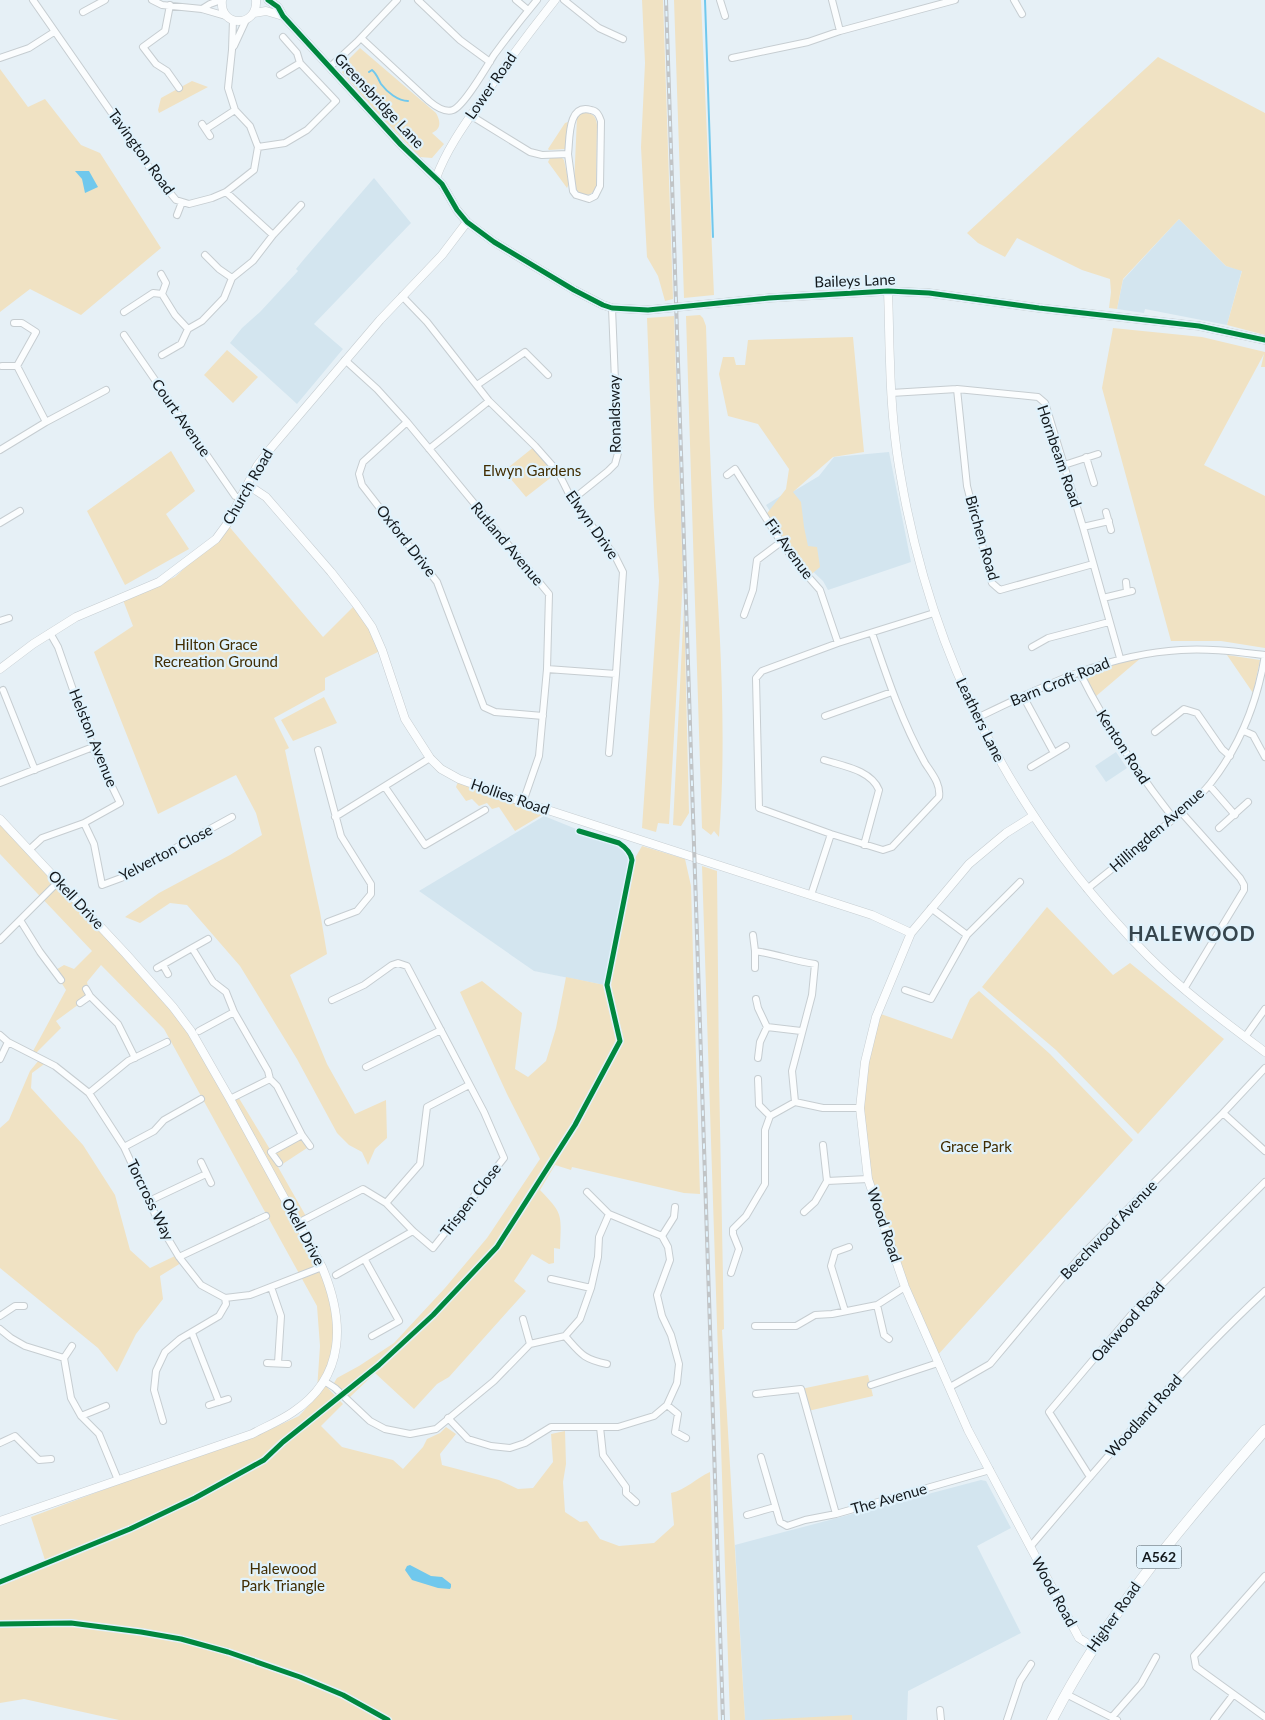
<svg xmlns="http://www.w3.org/2000/svg" width="1265" height="1720" viewBox="0 0 1265 1720" font-family="Lato,sans-serif">
<style>
.built{fill:#d3e5ef}
.green{fill:#f0e2c3}
.water{fill:#70c8ed}
.lines{fill:none;stroke-linecap:round;stroke-linejoin:round}
.stream{stroke:#70c8ed;stroke-width:2}
.minor-casing{stroke:#c6cdd1;stroke-width:8}
.tertiary-casing{stroke:#c6cdd1;stroke-width:9}
.trunk-casing{stroke:#c6cdd1;stroke-width:11}
.minor{stroke:#fbfdfe;stroke-width:6}
.tertiary{stroke:#fbfdfe;stroke-width:8}
.trunk{stroke:#fbfdfe;stroke-width:10}
.rail-casing{stroke:#c1c4c6;stroke-width:4}
.rail{stroke:#e0f2fc;stroke-width:2;stroke-dasharray:5.5;stroke-linecap:butt}
.cycleway-casing{stroke:#e0f2fc;stroke-width:8}
.cycleway{stroke:#00873e;stroke-width:5}
.labels{text-anchor:middle;stroke-width:4.5;stroke-linejoin:round;paint-order:stroke}
.shield{fill:#e0f2fc;stroke:#50595f;stroke-width:1}
.shield-label{font-size:14px;font-weight:bold;fill:#12181c}
.street-label{font-size:15px;fill:#12181c;stroke:#e0f2fc}
.park-label{font-size:15px;fill:#412d02;stroke:#e0f2fc}
.district-label{font-size:20px;font-weight:bold;letter-spacing:1px;fill:#36454d;stroke:#e0f2fc}
</style>
<rect width="100%" height="100%" fill="#e6f0f6"/>
<!-- built -->
<path class="built" d="M 374,178 L 411,223 L 314,324 L 343,349 L 297,404 L 230,343 L 242,328 L 260,312 L 298,271 L 296,269 L 305,258 Z
M 1179,219 L 1226,266 L 1242,270 L 1227,325 L 1145,309 L 1144,313 L 1117,309 L 1123,280 Z
M 889,452 L 911,562 L 828,590 L 823,581 L 807,566 L 797,553 L 766,505 L 787,492 L 794,491 L 819,476 L 834,457 Z
M 1116,752 L 1127,768 L 1106,782 L 1095,766 Z
M 544,816 L 621,847 L 630,859 L 604,985 L 534,971 L 419,891 Z
M 981,1480 L 986,1481 L 1011,1528 L 977,1546 L 1021,1633 L 908,1691 L 907,1720 L 745,1720 L 735,1545 Z"/>
<!-- green -->
<path class="green" d="M 642,0 L 663,0 L 673,299 L 665,301 L 658,276 L 647,257 L 641,147 L 645,63 Z
M 674,0 L 701,0 L 714,295 L 684,298 Z
M 360,48 L 436,113 C 441,122 441,129 432,133 L 444,144 L 432,158 L 420,157 L 374,109 L 342,72 L 343,65 Z
M 1158,57 L 1265,113 L 1265,335 L 1227,325 L 1242,271 L 1226,266 L 1179,219 L 1123,279 L 1117,309 L 1109,308 L 1111,292 L 1110,279 L 1082,270 L 1017,238 L 1005,257 L 978,243 L 967,233 Z
M 0,69 L 28,107 L 45,99 L 81,145 L 100,153 L 161,248 L 81,315 L 30,289 L 0,312 Z
M 192,81 L 208,87 L 159,113 L 158,110 L 161,98 Z
M 582,112 C 592,113 596,115 597,125 L 596,187 C 592,195 588,196 580,194 L 574,186 L 577,117 Z
M 568,122 L 565,149 L 549,150 L 548,149 L 565,123 Z
M 550,158 L 562,158 L 564,160 L 569,184 L 567,188 L 548,162 Z
M 700,315 L 703,318 L 706,326 C 708,395 710,464 714,534 C 720,635 727,736 719,837 L 714,831 L 711,835 L 702,828 L 686,316 Z
M 674,316 L 683,578 L 669,824 L 658,823 L 656,832 L 642,828 L 659,581 L 654,506 L 647,318 Z
M 1113,328 L 1202,337 L 1265,352 L 1265,367 L 1261,367 L 1264,354 L 1204,465 L 1265,496 L 1265,648 L 1221,641 L 1171,641 L 1102,388 Z
M 853,337 L 864,452 L 833,457 L 793,492 L 801,502 L 804,527 L 808,546 L 817,547 L 820,567 L 808,577 L 765,516 L 786,489 L 789,469 L 758,424 L 728,416 L 719,374 L 723,357 L 734,357 L 736,365 L 745,365 L 748,340 Z
M 227,350 L 258,377 L 233,403 L 204,375 Z
M 535,446 L 558,472 L 526,497 L 504,471 Z
M 171,451 L 195,491 L 166,514 L 189,549 L 125,585 L 87,511 Z
M 227,524 L 323,637 L 356,604 L 382,650 L 325,678 L 325,690 L 274,718 L 289,748 L 285,750 L 320,912 L 327,954 L 290,975 L 327,1064 L 355,1114 L 386,1100 L 387,1138 L 375,1149 L 368,1165 L 362,1152 L 349,1145 L 337,1133 L 297,1059 L 240,966 L 187,905 L 170,903 L 140,923 L 125,917 L 159,893 L 230,855 L 262,835 L 256,813 L 236,775 L 158,814 L 94,652 L 133,626 L 123,600 L 175,577 L 216,539 Z
M 684,606 L 689,813 L 681,826 L 673,825 Z
M 1227,655 L 1260,660 L 1253,693 Z
M 1142,657 L 1095,697 L 1083,673 Z
M 324,697 L 337,723 L 293,741 L 281,720 Z
M 459,779 L 550,810 L 515,831 L 499,807 L 492,809 L 487,803 L 479,806 L 472,799 L 466,801 L 456,787 Z
M 0,819 L 173,1007 L 230,1099 L 237,1095 L 271,1151 L 302,1135 L 310,1146 L 278,1167 L 307,1218 L 298,1223 L 322,1267 L 336,1307 L 337,1348 L 317,1390 L 320,1346 L 317,1306 L 164,1029 L 101,965 L 87,982 L 90,996 L 56,1021 L 61,1028 L 34,1055 L 32,1053 L 66,990 L 54,971 L 64,965 L 74,969 L 92,951 L 0,854 Z
M 642,846 L 685,859 L 691,886 L 700,1194 L 684,1193 L 572,1167 L 571,1170 L 555,1165 L 540,1190 C 564,1215 561,1214 560,1249 L 554,1248 L 554,1263 L 549,1264 L 532,1254 L 514,1281 L 526,1291 L 449,1377 L 437,1384 L 414,1409 L 375,1373 L 350,1397 L 334,1383 L 337,1378 L 359,1366 L 394,1343 L 445,1288 L 487,1238 L 540,1159 L 507,1094 L 460,992 L 482,981 L 522,1013 L 515,1069 L 528,1077 L 546,1061 L 556,1028 L 566,977 L 609,986 L 635,858 Z
M 702,866 L 717,871 L 719,1075 L 724,1329 L 722,1330 L 745,1720 L 730,1720 Z
M 1047,907 L 1113,975 L 1130,963 L 1224,1039 L 1138,1134 L 1056,1050 L 982,987 Z
M 979,991 L 1050,1054 L 1133,1140 L 936,1357 L 870,1186 L 861,1101 L 878,1013 L 952,1039 L 970,999 Z
M 39,1060 L 47,1062 L 32,1073 L 31,1088 L 83,1145 L 115,1195 L 130,1250 L 150,1268 L 177,1255 L 181,1263 L 160,1276 L 163,1299 L 136,1334 L 117,1372 L 98,1348 L 0,1268 L 0,1128 L 9,1120 L 30,1071 Z
M 868,1375 L 873,1396 L 808,1411 L 801,1389 Z
M 324,1384 L 343,1404 L 321,1426 L 342,1447 L 393,1460 L 403,1469 L 423,1447 L 427,1439 L 440,1433 L 446,1427 L 456,1434 L 440,1454 L 442,1465 L 499,1480 L 518,1489 L 533,1488 L 553,1462 L 551,1434 L 565,1431 L 566,1464 L 563,1482 L 565,1512 L 580,1522 L 587,1521 L 600,1539 L 619,1546 L 654,1543 L 674,1525 L 671,1493 C 686,1490 696,1478 710,1472 L 718,1720 L 119,1720 L 24,1699 L 0,1703 L 0,1578 L 45,1560 L 31,1517 L 180,1461 L 267,1431 L 299,1416 L 322,1391 Z
M 852,1715 L 852,1720 L 759,1720 Z"/>
<!-- water -->
<path class="water" d="M 75,171 L 89,171 L 98,187 L 85,193 L 82,179 Z
M 410,1565 L 431,1576 L 442,1577 L 451,1584 L 451,1587 L 450,1589 L 438,1588 L 412,1580 L 405,1570 L 407,1566 Z"/>
<g class="lines">
<!-- stream -->
<path class="stream" d="M 705,0 L 713,237
M 369,72 L 372,70 C 377,74 378,79 381,84 C 387,92 398,101 408,101"/>
<!-- minor casing -->
<g class="minor-casing">
<path id="minor" d="M 33,0 L 152,171 L 176,200 L 189,204 L 212,198 L 226,192 L 254,170 L 258,147 L 250,126 L 235,110 L 228,88 L 232,50 L 233,20
M 152,0 L 162,5 L 202,9 L 226,16
M 418,0 L 460,40 L 490,62
M 516,0 L 528,10
M 564,0 L 599,28 L 623,39
M 720,0 L 725,16
M 832,0 L 840,31
M 1014,0 L 1022,14
M 170,5 L 165,31 L 143,47 L 156,64 L 167,71 L 179,88
M 202,9 L 210,4 L 221,0
M 83,12 L 105,0
M 283,37 L 297,53 L 300,63
M 361,38 L 429,101 C 435,106 445,113 453,110 C 464,106 487,66 494,55 C 508,36 522,18 537,0
M 234,46 L 246,20
M 0,58 L 29,48 L 54,32
M 732,58 L 808,42 L 840,31 L 955,0
M 330,67 L 357,42 L 397,0
M 470,115 L 530,152 L 542,155 L 568,154 L 573,191 L 576,195 L 589,199 L 595,196 L 600,186 L 601,121 C 599,115 597,111 591,110 C 567,103 570,140 568,154
M 202,124 L 210,136
M 206,129 L 235,110
M 258,147 L 285,143 L 307,130 L 336,101 L 300,63 L 280,75
M 226,192 L 273,235
M 177,215 L 182,202
M 205,255 L 219,269 L 232,278
M 161,274 L 166,283 L 162,294
M 402,296 L 427,322 L 489,401 L 535,446 L 558,472 L 572,500 L 615,556 L 623,572 L 616,674 L 609,753
M 124,312 L 153,293 L 162,294 L 175,315 L 188,329
M 14,323 L 22,323 L 36,332 L 17,366 L 46,422
M 124,335 L 235,496 L 241,498
M 162,355 L 181,344 L 188,329 L 202,321 L 224,298 L 232,278 L 253,261 L 273,235 L 301,205
M 345,360 L 377,389 L 407,422 L 549,594 L 547,669 L 539,756 L 523,802
M 2,366 L 17,366
M 477,385 L 525,352 L 548,375
M 957,389 L 967,486 L 992,583 L 1000,590 L 1093,564
M 891,393 L 957,389 L 1038,397 L 1045,403 L 1083,527 L 1120,658
M 407,422 L 363,462 L 359,474 L 362,485 L 437,582 L 484,707 L 495,712 L 543,716
M 429,449 L 489,401
M 0,450 L 46,422 L 106,390
M 1086,457 L 1094,483
M 1064,465 L 1098,454
M 727,475 L 735,469 L 781,542 L 797,564 L 820,590 L 838,643
M 572,500 L 608,471 L 615,464 L 618,453 L 612,308
M 1106,512 L 1111,530
M 0,523 L 20,511
M 1083,527 L 1109,521
M 1126,582 L 1127,592
M 1103,598 L 1132,591
M 744,615 L 753,590 L 757,560 L 781,542
M 0,621 L 9,618
M 872,633 C 887,677 902,722 925,763 C 932,774 941,784 939,797 L 892,847 L 883,850 L 831,834 L 759,808 L 756,678 L 762,671 L 838,643 L 934,613
M 1032,647 L 1048,638 L 1109,622
M 547,669 L 616,674
M 1079,671 C 1105,724 1137,772 1174,819
M 3,690 L 35,770
M 1023,696 L 1054,753
M 825,716 L 892,692
M 977,718 C 1043,686 1107,654 1181,650 C 1209,648 1238,652 1265,655
M 1244,731 L 1253,735 L 1265,757
M 1155,732 L 1184,709 L 1197,713 L 1222,749 L 1230,756
M 318,750 L 341,836 L 371,884 L 371,894 L 357,911 L 328,922
M 824,760 C 843,766 871,770 879,790 L 864,845
M 1031,767 L 1066,746
M 0,783 L 93,747
M 1209,785 L 1235,815
M 385,787 L 425,845 L 485,810
M 1181,812 L 1240,878 L 1244,885 L 1244,890 L 1184,989
M 335,817 L 430,758
M 84,823 L 94,844 L 102,885 L 121,878 L 232,817
M 1219,828 L 1248,802
M 29,850 L 42,838 L 84,823 L 120,803 L 93,747 L 58,647 L 50,633
M 1087,889 C 1112,869 1137,849 1162,828 C 1179,815 1196,801 1210,784 C 1240,746 1257,704 1265,655
M 811,895 L 831,834
M 931,908 L 967,935
M 20,920 L 40,952 L 61,980
M 753,935 L 755,951 L 755,968
M 0,940 L 59,881
M 192,948 L 208,939
M 755,951 C 776,954 794,961 815,964 L 812,995 L 792,1071 L 795,1102
M 163,965 L 168,974
M 157,968 L 192,948 L 213,982 L 226,992 L 234,1012 L 268,1071 L 270,1079 L 230,1099
M 86,989 L 90,996 L 118,1024 L 135,1058
M 905,990 L 931,999 L 967,935 L 1020,882
M 756,999 L 758,1008 L 767,1027
M 80,1003 L 90,996
M 199,1031 L 234,1012
M 0,1035 L 8,1042 L 55,1066 L 89,1093 L 124,1147 L 161,1227 L 179,1257 L 201,1285 L 225,1298 L 250,1295 L 322,1267
M 1245,1037 L 1265,1009
M 758,1058 L 760,1042 L 767,1027 L 801,1031
M 0,1059 L 8,1042
M 366,1067 L 441,1030
M 270,1079 L 277,1086 L 302,1135 L 271,1152 L 279,1163
M 758,1079 L 759,1105 L 770,1116
M 89,1093 L 128,1061 L 167,1042
M 1223,1113 L 1265,1151
M 302,1135 L 310,1146
M 823,1145 L 827,1181 L 868,1179
M 124,1147 L 154,1131 L 164,1120 L 201,1099
M 201,1162 L 211,1183
M 149,1201 L 206,1174
M 386,1203 L 420,1164 L 427,1107 L 469,1085
M 804,1212 L 815,1202 L 827,1181
M 298,1223 L 363,1189 L 386,1203 L 413,1231 L 433,1248 L 504,1158 L 484,1112 L 407,966 L 398,963 L 392,965 L 364,985 L 332,1000
M 662,1236 L 674,1217 L 675,1207
M 179,1257 L 266,1216
M 365,1260 L 399,1321 L 372,1336
M 731,1273 L 739,1249 L 733,1234 L 733,1229 L 746,1216 L 765,1184 L 765,1130 L 770,1116 L 795,1102 L 823,1108 L 860,1108
M 336,1275 L 413,1231
M 551,1279 L 591,1288
M 271,1287 L 281,1316 L 278,1363
M 877,1305 L 884,1335 L 889,1339
M 845,1311 L 831,1266 L 835,1252 L 849,1247
M 0,1316 L 15,1306 L 24,1306
M 523,1319 L 530,1344
M 755,1326 L 796,1326 L 815,1315 L 832,1314 L 877,1305 L 905,1287
M 0,1329 L 11,1338 L 25,1346 L 64,1358 L 71,1398 L 81,1416 L 99,1434 L 118,1480
M 192,1333 L 219,1402
M 565,1336 C 581,1354 583,1359 607,1364
M 64,1358 L 72,1346
M 267,1363 L 288,1364
M 324,1381 L 335,1388 L 370,1421 L 385,1429 L 410,1434 L 436,1429 L 494,1381 L 530,1344 L 565,1336 L 580,1319 L 591,1288 L 598,1257 L 599,1237 L 609,1214
M 871,1385 L 938,1363
M 950,1387 L 990,1364 L 1080,1257 L 1223,1113 L 1265,1068
M 756,1394 L 801,1389 L 836,1514
M 209,1405 L 228,1399
M 667,1405 L 678,1414 L 675,1432 L 686,1438
M 81,1416 L 106,1406
M 448,1418 L 468,1439 L 491,1446 L 510,1448 L 525,1443 L 551,1427 L 618,1427 L 654,1416 L 667,1405 L 677,1383 L 679,1364 L 671,1335 L 662,1316 L 657,1295 L 670,1260 L 668,1247 L 662,1236 L 609,1214 L 587,1192
M 163,1421 L 154,1390 L 156,1371 L 165,1352 L 180,1339 L 219,1316 L 226,1304 L 225,1298
M 600,1427 L 603,1455 L 626,1487 L 626,1493 L 636,1502
M 0,1443 L 15,1436 L 39,1460 L 51,1459
M 761,1457 L 780,1522 L 787,1526 L 805,1520 L 836,1514 L 990,1470
M 1090,1477 L 1049,1412 L 1131,1315 L 1265,1182
M 747,1515 L 775,1507
M 1030,1547 C 1105,1459 1180,1370 1265,1291
M 1265,1576 L 1194,1656 L 1196,1667 L 1265,1717
M 1066,1694 L 1117,1720
M 940,1710 L 941,1720
M 1112,1717 L 1141,1684 L 1156,1657
M 1007,1720 L 1020,1681 L 1031,1664
M 1214,1720 L 1233,1695"/>
</g>
<!-- tertiary casing -->
<g class="tertiary-casing">
<path id="tertiary" d="M 222,0 C 219,28 258,28 256,0
M 268,0 L 278,7 L 283,16 L 401,145 L 442,184 L 457,210 L 467,222 L 494,242 L 574,290 L 603,305 L 612,308 L 648,310 L 769,298 L 888,291 L 929,293 L 1039,308 L 1199,326 L 1265,340
M 254,13 L 266,11 L 283,16
M 436,178 C 446,151 462,128 478,105 C 502,69 528,34 555,0
M 888,291 C 889,315 889,339 890,362 C 891,401 894,440 901,478 C 933,664 1016,822 1148,956 C 1184,992 1225,1022 1265,1052
M 248,485 L 266,497 L 331,572 L 356,604 L 372,627 L 382,650 L 405,719 L 430,758 L 441,769 L 459,779 L 523,802 L 872,915 L 911,933
M 0,669 L 33,644 L 76,617 L 159,582 L 216,539 L 227,524 L 257,466 L 271,448 L 380,320 L 442,255 L 467,222
M 1033,816 L 1006,833 L 969,864 L 911,933 L 876,1017 L 865,1062 L 860,1108 L 868,1179 L 905,1287 L 968,1430 L 1079,1638 L 1093,1647
M 0,819 L 126,954 L 173,1007 L 191,1031 L 230,1099 L 322,1267 C 345,1321 346,1377 293,1412 C 280,1421 265,1427 252,1434 L 0,1521"/>
</g>
<!-- trunk casing -->
<g class="trunk-casing">
<path id="trunk" d="M 1052,1720 C 1108,1611 1185,1522 1265,1430"/>
</g>
<!-- minor -->
<use href="#minor" class="minor"/>
<!-- tertiary -->
<use href="#tertiary" class="tertiary"/>
<!-- trunk -->
<use href="#trunk" class="trunk"/>
<!-- rail casing -->
<g class="rail-casing">
<path id="rail" d="M 666,0 L 723,1720"/>
</g>
<!-- rail -->
<use href="#rail" class="rail"/>
<!-- cycleway casing -->
<g class="cycleway-casing">
<path id="cycleway" d="M 268,0 L 278,7 L 283,16 L 401,145 L 442,184 L 457,210 L 467,222 L 494,242 L 574,290 L 603,305 L 612,308 L 648,310 L 769,298 L 888,291 L 929,293 L 1039,308 L 1199,326 L 1265,340
M 0,1582 L 130,1529 L 195,1498 L 264,1460 L 283,1442 L 379,1365 L 433,1315 L 497,1247 L 575,1125 L 620,1041 L 607,985 L 632,860 C 631,853 625,847 619,843 L 579,831
M 0,1624 L 71,1623 L 141,1632 L 181,1639 L 228,1652 L 300,1677 L 343,1695 L 388,1720"/>
</g>
<!-- cycleway -->
<use href="#cycleway" class="cycleway"/>
</g>
<g class="labels">
<!-- shield labels -->
<rect class="shield" x="1136.5" y="1545.5" width="45" height="23" rx="4"/>
<g class="shield-label">
<text x="1159" y="1562">A562</text>
</g>
<!-- street labels -->
<g class="street-label">
<text transform="translate(491 86) rotate(-55)" y="5">Lower Road</text>
<text transform="translate(379 101) rotate(47)" y="5">Greensbridge Lane</text>
<text transform="translate(141 152) rotate(54)" y="5">Tavington Road</text>
<text transform="translate(855 281) rotate(-2)" y="5">Baileys Lane</text>
<text transform="translate(615 414) rotate(-91)" y="5">Ronaldsway</text>
<text transform="translate(181 418) rotate(55)" y="5">Court Avenue</text>
<text transform="translate(1059 456) rotate(71)" y="5">Hornbeam Road</text>
<text transform="translate(248 487) rotate(-60)" y="5">Church Road</text>
<text transform="translate(592 525) rotate(55)" y="5">Elwyn Drive</text>
<text transform="translate(982 538) rotate(74)" y="5">Birchen Road</text>
<text transform="translate(406 541) rotate(52)" y="5">Oxford Drive</text>
<text transform="translate(507 544) rotate(50)" y="5">Rutland Avenue</text>
<text transform="translate(789 549) rotate(54)" y="5">Fir Avenue</text>
<text transform="translate(1060 682) rotate(-22)" y="5">Barn Croft Road</text>
<text transform="translate(980 720) rotate(64)" y="5">Leathers Lane</text>
<text transform="translate(93 738) rotate(68)" y="5">Helston Avenue</text>
<text transform="translate(1123 747) rotate(57)" y="5">Kenton Road</text>
<text transform="translate(510 797) rotate(19)" y="5">Hollies Road</text>
<text transform="translate(1157 830) rotate(-41)" y="5">Hillingden Avenue</text>
<text transform="translate(166 853) rotate(-28)" y="5">Yelverton Close</text>
<text transform="translate(76 900) rotate(47)" y="5">Okell Drive</text>
<text transform="translate(150 1200) rotate(64)" y="5">Torcross Way</text>
<text transform="translate(471 1200) rotate(-52)" y="5">Trispen Close</text>
<text transform="translate(884 1225) rotate(71)" y="5">Wood Road</text>
<text transform="translate(1109 1230) rotate(-46)" y="5">Beechwood Avenue</text>
<text transform="translate(303 1232) rotate(62)" y="5">Okell Drive</text>
<text transform="translate(1128 1322) rotate(-48)" y="5">Oakwood Road</text>
<text transform="translate(1144 1416) rotate(-48)" y="5">Woodland Road</text>
<text transform="translate(889 1499) rotate(-16)" y="5">The Avenue</text>
<text transform="translate(1054 1592) rotate(61)" y="5">Wood Road</text>
<text transform="translate(1114 1617) rotate(-55)" y="5">Higher Road</text>
</g>
<!-- park labels -->
<g class="park-label">
<text x="532" y="476">Elwyn Gardens</text>
<text x="216" y="650">Hilton Grace<tspan x="216" dy="17">Recreation Ground</tspan></text>
<text x="976" y="1152">Grace Park</text>
<text x="283" y="1574">Halewood<tspan x="283" dy="17">Park Triangle</tspan></text>
</g>
<!-- district labels -->
<g class="district-label">
<text x="1192" y="941">HALEWOOD</text>
</g>
</g>
</svg>
